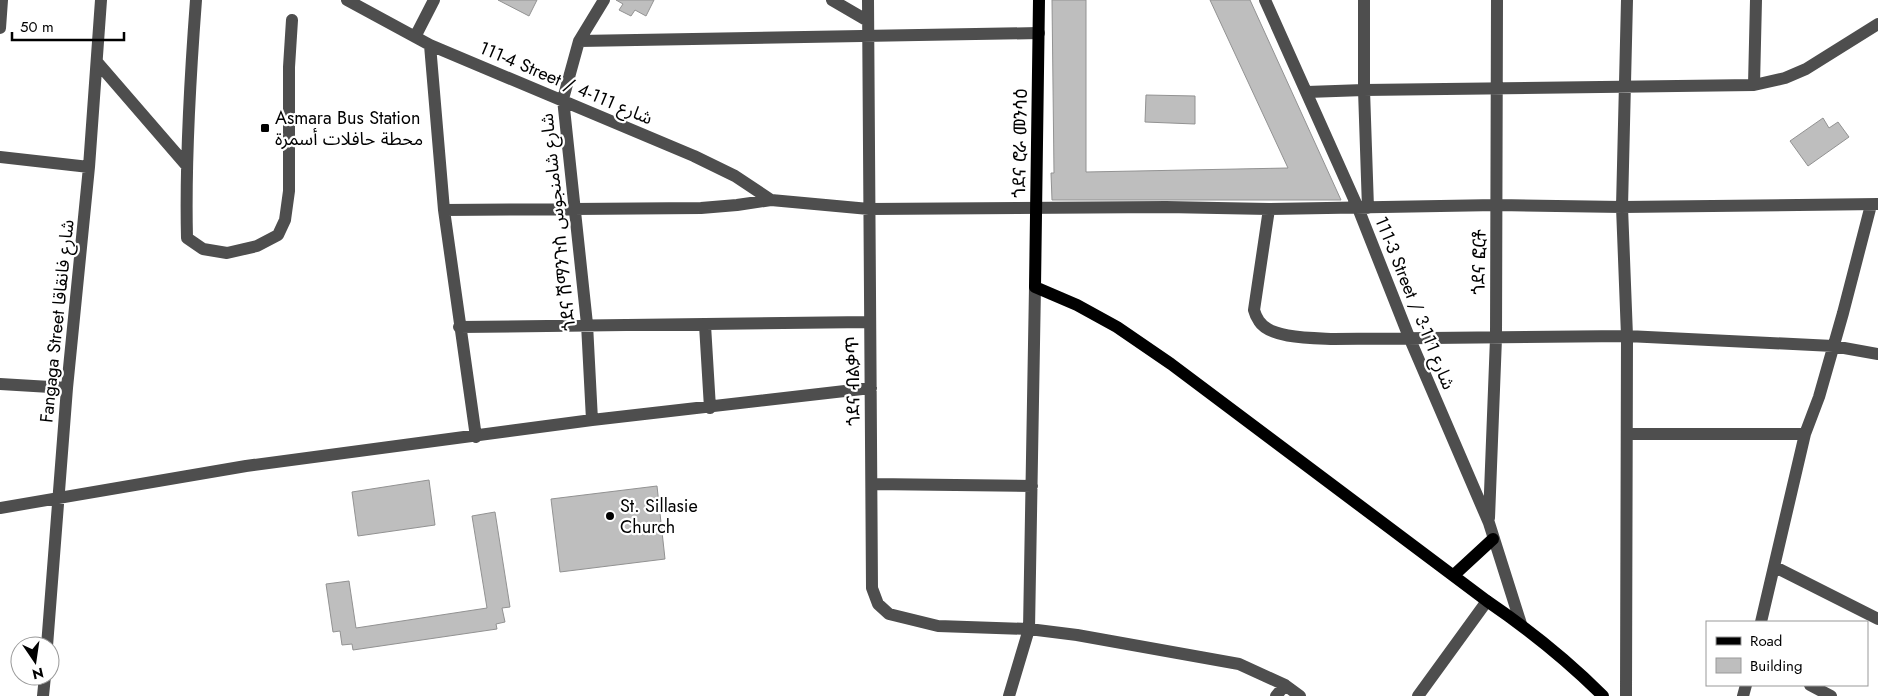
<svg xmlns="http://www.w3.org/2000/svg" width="1878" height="696" viewBox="0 0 1878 696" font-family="Jost,'Noto Sans Arabic','Noto Sans Ethiopic',sans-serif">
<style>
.building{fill:#bebebe;stroke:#929292}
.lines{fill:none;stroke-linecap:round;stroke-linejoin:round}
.minor{stroke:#4e4e4e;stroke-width:12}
.major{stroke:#000;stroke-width:12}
.poi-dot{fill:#000;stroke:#fff;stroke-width:2}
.labels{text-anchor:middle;stroke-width:4.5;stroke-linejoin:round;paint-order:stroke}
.street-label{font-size:18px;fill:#000;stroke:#fff}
.poi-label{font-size:18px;fill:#000;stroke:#fff;text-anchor:start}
</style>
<rect width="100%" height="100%" fill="#fff"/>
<!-- building -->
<path class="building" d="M 498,0 L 537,0 L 529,16 Z
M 616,0 L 654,0 L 646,16 L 635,10 L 631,16 L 619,10 L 623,4 Z
M 1052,0 L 1086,0 L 1086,172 L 1288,168 L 1210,0 L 1250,0 L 1341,200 L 1052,200 L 1051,173 L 1054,173 Z
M 1146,95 L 1195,96 L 1195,124 L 1145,122 Z
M 1823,118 L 1829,128 L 1838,122 L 1849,137 L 1808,166 L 1790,141 Z
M 429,480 L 435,525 L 358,536 L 352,492 Z
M 657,486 L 665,559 L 560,572 L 551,499 Z
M 495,512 L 510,607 L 502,608 L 505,622 L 496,624 L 497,629 L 353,650 L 352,644 L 342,645 L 340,631 L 333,632 L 326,584 L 349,581 L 356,628 L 487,608 L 472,516 Z"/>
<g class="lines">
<!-- minor -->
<path class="minor" d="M 196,0 C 190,79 185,159 187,238 L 203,249 L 227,253 L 257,246 L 278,235 L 285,220 L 289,191 L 289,67 L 292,20
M 347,0 L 430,45 L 694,156 L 735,176 L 771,200
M 832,0 L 868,21
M 868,0 L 872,588 L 878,604 L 889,614 L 938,626 L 1029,629 L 1077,635 L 1239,664 L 1285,685 L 1300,696
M 1265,0 L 1358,208 L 1409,337 L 1489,523 L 1521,624
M 1364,0 L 1364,90 L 1368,208
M 0,28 L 2,0
M 415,37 L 434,0
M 579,41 L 1039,33
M 430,45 L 444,210 L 476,437
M 97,62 L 187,166
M 1754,85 L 1756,0
M 1307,92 L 1364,90 L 1754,85 L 1785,78 L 1806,69 L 1878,24
M 0,157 L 89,167
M 1269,209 L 1254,310 C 1255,314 1257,318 1259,321 C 1270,339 1314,338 1334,339 L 1627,336 L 1833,346 L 1878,354
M 444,210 L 701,208 L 737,205 L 771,200 L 869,209 L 1166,207 L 1269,209 L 1497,205 L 1622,207 L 1878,204
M 705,325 L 710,408
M 459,327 L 869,322
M 0,384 L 67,388
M 592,420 L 587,324 L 563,99 L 579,41 L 604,0
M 1627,434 L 1805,434
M 872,484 L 1032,486
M 0,508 L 246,466 L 592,420 L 871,388
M 1489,518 L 1496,338 L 1497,0
M 1775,567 L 1878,619
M 1761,622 L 1805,434 L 1819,397 L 1843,313 L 1871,205
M 47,646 L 67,388 L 89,167 L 101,0
M 1810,685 L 1831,696
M 43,696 L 45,676
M 1009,696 L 1029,629 L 1035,287
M 1276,696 L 1285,685
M 1418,696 L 1487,601
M 1626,696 L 1627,336 L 1622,207 L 1627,0
M 1743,696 L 1746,685"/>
<!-- major -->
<path class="major" d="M 1039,0 L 1035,287 L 1077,305 L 1117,327 L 1171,364 L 1487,601 C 1528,629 1568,661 1603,696
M 1454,575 L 1493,539"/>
</g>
<!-- markers -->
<g class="poi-dot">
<rect x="260" y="123" width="10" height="10" rx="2.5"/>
<circle cx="610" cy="516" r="5"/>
</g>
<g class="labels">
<!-- street labels -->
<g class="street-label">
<text transform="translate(566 83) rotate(23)" y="6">111-4 Street / شارع 111-4</text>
<text transform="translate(1020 143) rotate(-89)" y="6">ጎደና ሮራ መንሳዕ</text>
<text transform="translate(558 222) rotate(-96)" y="6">ጎደና ሽማንጉስ شارع شامنجوس</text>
<text transform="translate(1479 262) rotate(-89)" y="6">ጎደና ፎርቶ</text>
<text transform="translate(1415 303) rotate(68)" y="6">111-3 Street / شارع 111-3</text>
<text transform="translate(57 321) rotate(-84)" y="6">Fangaga Street شارع فانقاقا</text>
<text transform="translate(853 381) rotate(-91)" y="6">ጎደና ብልቃጥ</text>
</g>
<!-- poi labels -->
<g class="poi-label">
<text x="275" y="124">Asmara Bus Station<tspan x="275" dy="21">محطة حافلات أسمرة</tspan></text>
<text x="620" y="512">St. Sillasie<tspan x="620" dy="21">Church</tspan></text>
</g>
</g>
<!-- legend -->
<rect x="1706" y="621" width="162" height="65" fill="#ffffff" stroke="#999999"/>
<rect x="1716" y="637" width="25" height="8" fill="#000000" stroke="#999999"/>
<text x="1750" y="646" font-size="15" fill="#000000">Road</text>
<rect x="1716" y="658" width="25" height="15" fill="#bebebe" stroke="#999999"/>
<text x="1750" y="671" font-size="15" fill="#000000">Building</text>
<!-- north arrow -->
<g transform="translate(35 661) rotate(167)"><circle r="24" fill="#ffffff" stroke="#999999"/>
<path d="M0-4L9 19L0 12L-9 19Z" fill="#000000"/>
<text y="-8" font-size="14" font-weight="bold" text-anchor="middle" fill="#000000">N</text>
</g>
<!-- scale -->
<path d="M12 32v8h112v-8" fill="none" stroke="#000000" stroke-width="2.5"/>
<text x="20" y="32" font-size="15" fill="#000000" stroke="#ffffff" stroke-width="4" paint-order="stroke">50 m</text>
</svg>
